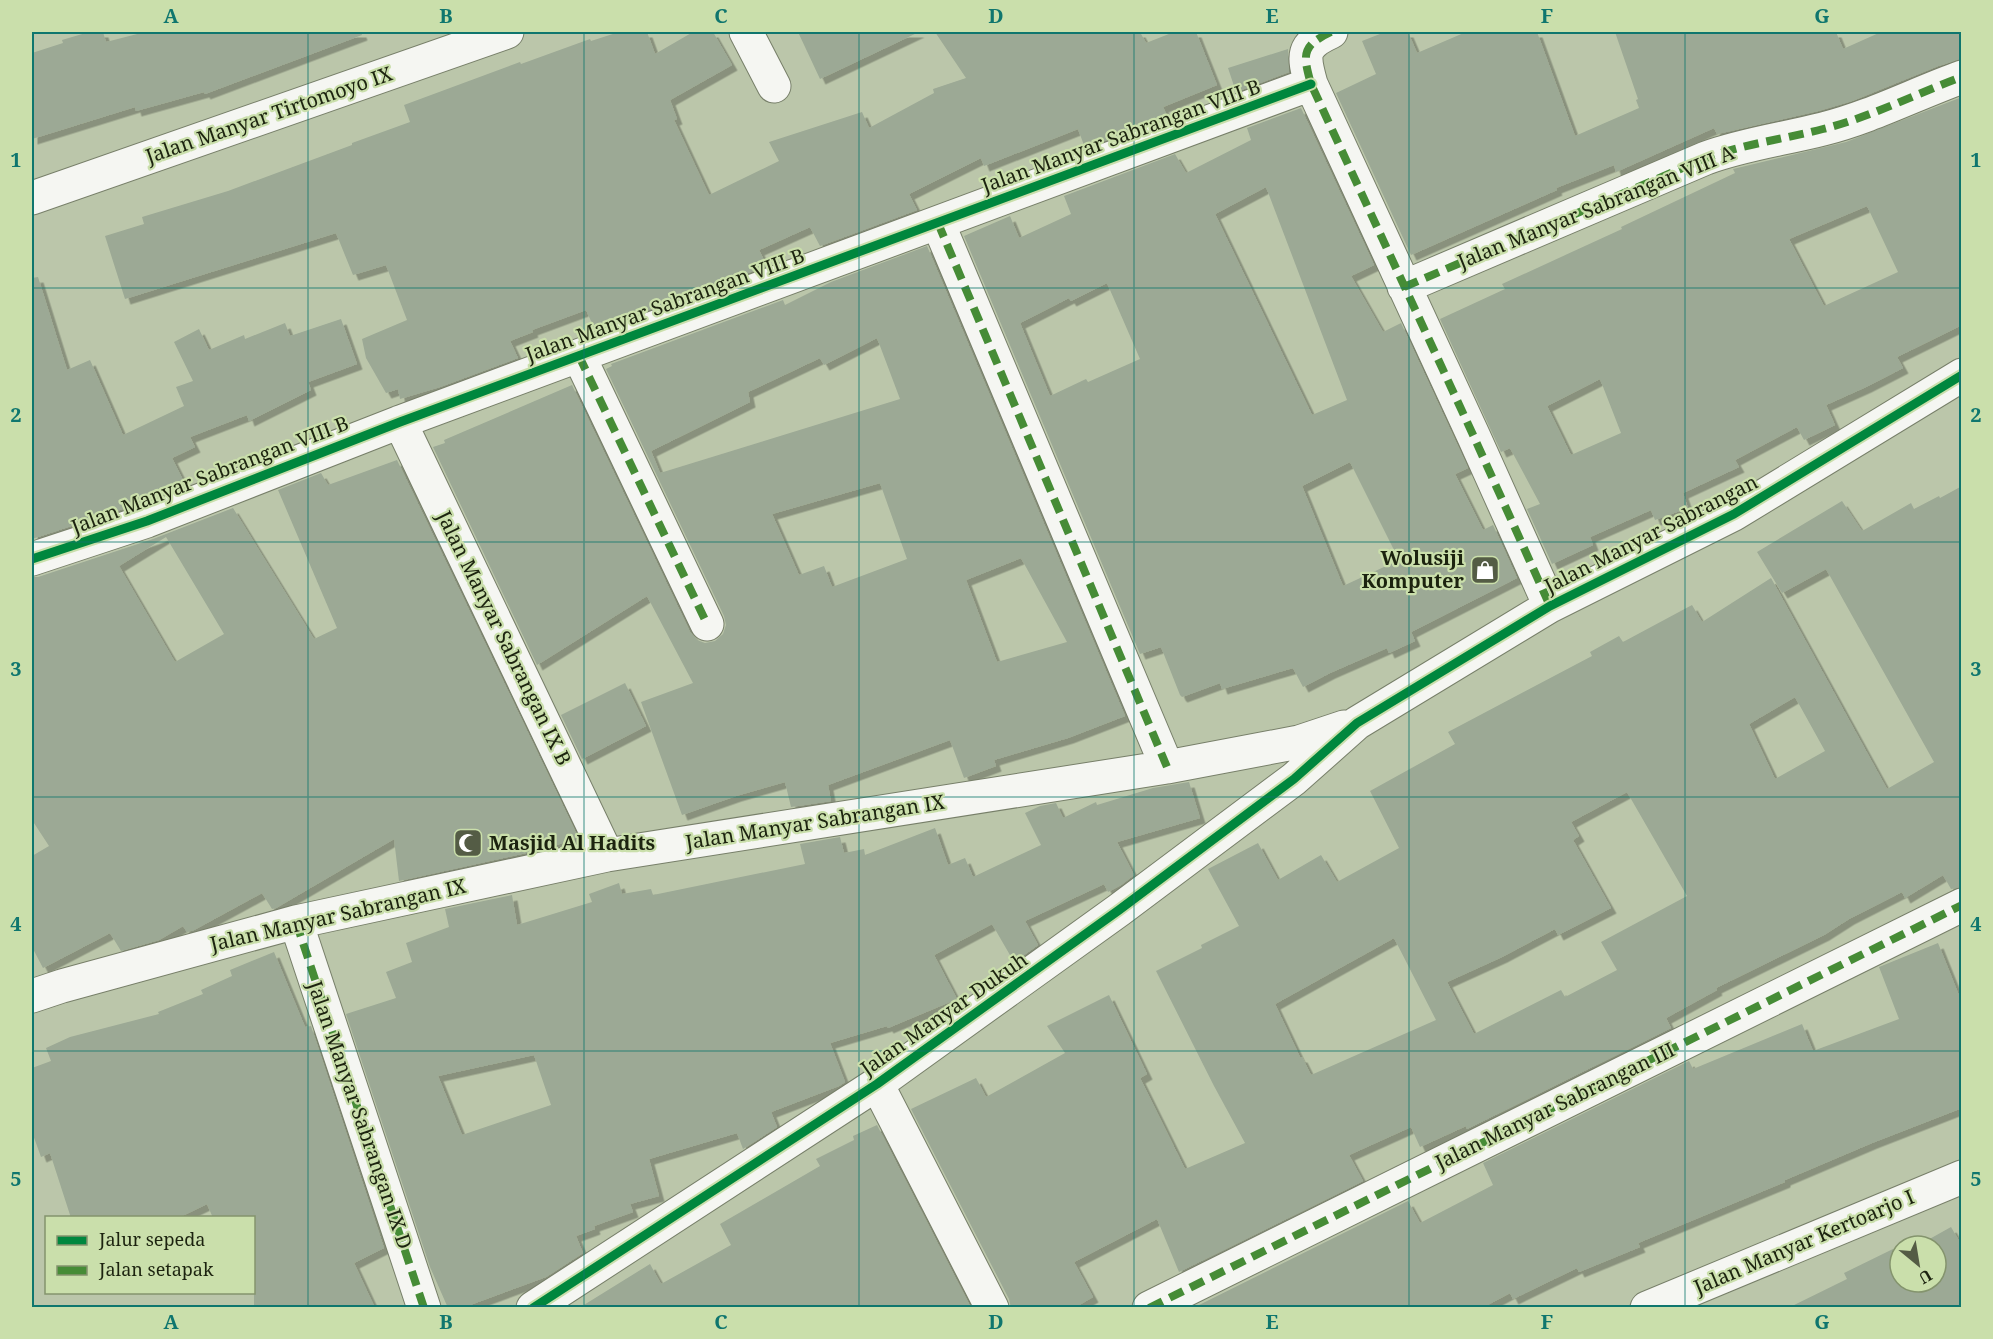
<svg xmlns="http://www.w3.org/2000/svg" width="1993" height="1339" viewBox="0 0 1993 1339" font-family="'Noto Serif',serif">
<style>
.building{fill:#9ca995;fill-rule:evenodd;filter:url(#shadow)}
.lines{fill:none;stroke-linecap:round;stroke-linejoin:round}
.minor-casing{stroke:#777f69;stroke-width:35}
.minor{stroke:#f5f6f2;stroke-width:33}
.quiet{stroke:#468c36;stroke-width:8;stroke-dasharray:15 8;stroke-linecap:butt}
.cycleway-casing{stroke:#cadfab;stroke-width:13}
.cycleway{stroke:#00873e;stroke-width:9}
.grid{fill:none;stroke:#0f766e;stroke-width:1.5;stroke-opacity:0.55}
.labels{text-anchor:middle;stroke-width:4.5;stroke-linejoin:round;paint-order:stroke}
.street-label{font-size:20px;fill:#1c230f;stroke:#cadfab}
.poi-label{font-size:20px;font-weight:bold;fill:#1c230f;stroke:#cadfab;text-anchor:end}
.neatline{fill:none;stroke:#0f766e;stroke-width:2}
.grid-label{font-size:20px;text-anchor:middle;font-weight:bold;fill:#0f766e}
</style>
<defs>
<filter id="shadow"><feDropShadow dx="5.5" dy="5.5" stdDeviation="0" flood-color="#0004"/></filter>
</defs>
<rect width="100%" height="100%" fill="#bbc6aa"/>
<!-- building -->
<path class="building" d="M 89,32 L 103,32 L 106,42 L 145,32 L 361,32 L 362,35 L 205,94 L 204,92 L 136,111 L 135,107 L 32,139 L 32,53 L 63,43 L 62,40 Z
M 619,32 L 647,32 L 655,54 L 693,32 L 713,32 L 732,65 L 670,100 L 677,119 L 674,120 L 709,195 L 779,161 L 769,142 L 862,112 L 869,128 L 934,93 L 933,89 L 966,78 L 935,32 L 1140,32 L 1146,43 L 1174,32 L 1196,32 L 1217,85 L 1163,107 L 1167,116 L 1156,122 L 1085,148 L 1078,129 L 984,166 L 981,158 L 909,194 L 917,210 L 820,246 L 810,227 L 759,250 L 767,266 L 595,330 L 586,310 L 532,330 L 533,332 L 510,341 L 518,358 L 440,387 L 400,399 L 398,389 L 386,393 L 366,358 L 362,339 L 407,320 L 386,265 L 353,275 L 336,233 L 125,299 L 105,236 L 144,224 L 142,217 L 228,191 L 352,145 L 352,143 L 410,122 L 404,105 L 520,62 L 521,64 L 590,39 L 591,41 Z
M 798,32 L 919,32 L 820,79 Z
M 1385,32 L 1408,32 L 1417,53 L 1466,32 L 1537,32 L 1575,136 L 1639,108 L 1636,100 L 1638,99 L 1615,32 L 1836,32 L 1843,49 L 1881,32 L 1962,32 L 1962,59 L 1938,66 L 1852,101 L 1818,111 L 1717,134 L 1714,128 L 1616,172 L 1614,165 L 1556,188 L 1557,190 L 1411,255 L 1336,93 L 1376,74 L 1362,41 Z
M 1288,49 L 1289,72 L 1236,92 L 1228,68 Z
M 1962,97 L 1962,325 L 1897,357 L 1903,368 L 1866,387 L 1826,405 L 1835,425 L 1804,440 L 1797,427 L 1735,460 L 1739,467 L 1683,493 L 1688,508 L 1655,520 L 1651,510 L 1590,537 L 1593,545 L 1552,564 L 1527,509 L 1540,504 L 1510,448 L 1501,452 L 1440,319 L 1505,289 L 1502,284 L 1622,229 L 1621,227 L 1735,173 L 1733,169 L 1846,142 ZM 1867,206 L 1898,272 L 1824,306 L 1789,239 ZM 1600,379 L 1621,433 L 1571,455 L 1547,406 Z
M 1301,108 L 1374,265 L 1351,276 L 1383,332 L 1401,323 L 1468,468 L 1455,474 L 1483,530 L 1493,525 L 1517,578 L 1411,632 L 1415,641 L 1389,653 L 1387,648 L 1330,673 L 1303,687 L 1293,668 L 1222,689 L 1220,683 L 1182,697 L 1180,695 L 1161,647 L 1140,654 L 964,236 L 1010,216 L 1019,238 L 1071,214 L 1064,196 L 1175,154 L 1186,173 L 1251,140 L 1247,128 ZM 1266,187 L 1347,400 L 1312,415 L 1215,214 ZM 1107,283 L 1140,359 L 1088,382 L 1086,379 L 1050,396 L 1020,323 L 1069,298 L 1071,301 ZM 1350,462 L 1399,560 L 1343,586 L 1302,486 Z
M 927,246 L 1125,716 L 1068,738 L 994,760 L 996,766 L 964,778 L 950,740 L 828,785 L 831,801 L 791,807 L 785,782 L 736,796 L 682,815 L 641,702 L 693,683 L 647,596 L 537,665 L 433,447 L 445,443 L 444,440 L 572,385 L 690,632 L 697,640 L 705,643 L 715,641 L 723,634 L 726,625 L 724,616 L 606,369 L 612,366 L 611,364 L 783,300 L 785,305 L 831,282 ZM 877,338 L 900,399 L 660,473 L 651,451 L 750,402 L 748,392 L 820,358 L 824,365 ZM 880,483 L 907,559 L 832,587 L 824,566 L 799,575 L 772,514 ZM 1021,558 L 1067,642 L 997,662 L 966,580 Z
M 38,277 L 67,370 L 90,360 L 123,435 L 184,406 L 176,387 L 193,381 L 174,342 L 199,329 L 209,350 L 244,335 L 245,339 L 285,323 L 290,336 L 341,319 L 357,364 L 308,382 L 311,390 L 249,421 L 247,415 L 190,437 L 195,447 L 172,458 L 186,486 L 141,503 L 32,539 L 32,278 Z
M 397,460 L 578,837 L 549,848 L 399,881 L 394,839 L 276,908 L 272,909 L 262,893 L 194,930 L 187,932 L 183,926 L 159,940 L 121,951 L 110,933 L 43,968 L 32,947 L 32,856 L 49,846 L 32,820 L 32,577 L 38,577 L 153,539 L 233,508 L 314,639 L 337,628 L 278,490 L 321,473 L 328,485 ZM 166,537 L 224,634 L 175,662 L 119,566 Z
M 1962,486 L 1962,887 L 1951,889 L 1943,875 L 1905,898 L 1902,892 L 1849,919 L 1824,935 L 1716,988 L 1717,990 L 1666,1018 L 1671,1028 L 1467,1129 L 1466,1126 L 1420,1147 L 1411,1127 L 1349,1155 L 1363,1181 L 1179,1272 L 1157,1219 L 1074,1262 L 1093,1297 L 1074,1308 L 1011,1308 L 1009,1299 L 911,1109 L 976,1078 L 986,1097 L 1065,1053 L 1047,1026 L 1109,995 L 1147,1074 L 1140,1078 L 1185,1169 L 1245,1143 L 1214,1086 L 1156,971 L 1202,948 L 1201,945 L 1239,926 L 1208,869 L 1258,843 L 1278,880 L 1321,855 L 1337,882 L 1399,848 L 1370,791 L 1455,744 L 1448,732 L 1592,656 L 1590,652 L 1619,636 L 1623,642 L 1692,605 L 1702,622 L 1771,578 L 1887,789 L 1934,762 L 1826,569 L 1782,593 L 1757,552 L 1842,501 L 1862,531 L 1911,503 L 1914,509 L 1939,496 L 1940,498 ZM 1795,697 L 1825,751 L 1775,779 L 1749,724 ZM 1627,792 L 1687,896 L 1601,942 L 1617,970 L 1565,997 L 1561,990 L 1474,1034 L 1447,982 L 1502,957 L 1555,929 L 1558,935 L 1611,908 L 1573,840 L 1579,836 L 1571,822 ZM 1394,938 L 1436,1020 L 1311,1075 L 1302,1057 L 1300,1057 L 1275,1004 Z
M 625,683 L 646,726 L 582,759 L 561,715 Z
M 1189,782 L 1200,818 L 1117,842 L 1134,875 L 1121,885 L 1108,892 L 1104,884 L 1025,921 L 1038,945 L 1014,962 L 992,924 L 934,955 L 957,999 L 888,1028 L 887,1026 L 830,1043 L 845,1082 L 839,1086 L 771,1112 L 777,1127 L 743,1149 L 737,1133 L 649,1159 L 659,1196 L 630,1204 L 633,1212 L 594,1226 L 595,1229 L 576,1236 L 583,1253 L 546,1277 L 462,1308 L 448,1308 L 430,1267 L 346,1014 L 396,998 L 386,972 L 412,962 L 406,943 L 449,927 L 445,909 L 512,895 L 517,925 L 592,902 L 589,894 L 619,883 L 622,894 L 651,889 L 653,895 L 805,864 L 800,844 L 840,837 L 844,853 L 864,849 L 865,855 L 935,828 L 948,865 L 965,858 L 973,877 L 1041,845 L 1025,813 L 1040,806 L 1056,803 L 1063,818 L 1096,802 L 1097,805 L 1153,788 ZM 534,1055 L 551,1105 L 462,1135 L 438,1076 Z
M 1938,943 L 1962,1003 L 1962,1108 L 1872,1143 L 1785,1180 L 1785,1182 L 1638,1243 L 1640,1247 L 1579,1272 L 1577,1268 L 1513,1299 L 1510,1293 L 1482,1308 L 1193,1308 L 1408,1201 L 1420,1223 L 1493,1185 L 1483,1163 L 1689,1061 L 1693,1069 L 1802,1024 L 1813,1051 L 1899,1019 L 1879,967 Z
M 274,952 L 305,1027 L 311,1026 L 384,1248 L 354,1263 L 375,1308 L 254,1308 L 254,1218 L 213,1218 L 207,1204 L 178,1218 L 71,1218 L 50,1153 L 41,1157 L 32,1132 L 32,1068 L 51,1061 L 46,1048 L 70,1037 L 159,1014 L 158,1012 L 203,994 L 201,990 L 232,976 L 230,970 Z
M 877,1125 L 971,1308 L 579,1308 L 650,1264 L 661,1284 L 731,1245 L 720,1224 L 820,1166 L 816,1159 L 854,1140 L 853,1136 Z
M 1951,1227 L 1962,1246 L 1962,1308 L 1788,1308 L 1847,1279 L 1844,1273 L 1893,1249 L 1897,1257 L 1900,1255 L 1900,1282 L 1936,1282 L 1936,1246 L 1917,1246 Z"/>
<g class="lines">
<!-- minor casing -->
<g class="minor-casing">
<path id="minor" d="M 746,32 L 774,86
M 1331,32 C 1301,46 1303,55 1311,84 L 1474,437 L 1550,606
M 32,198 L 507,32
M 938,223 L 1167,767
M 1404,287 L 1706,158 C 1744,144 1784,139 1823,129 C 1871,117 1915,94 1962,77
M 579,356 L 707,624
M 400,422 L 607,855
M 32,559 L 147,521 L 400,422 L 1311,84
M 296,922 L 424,1308
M 32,996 L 62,986 L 296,922 L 607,855 L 1167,767 L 1299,742 L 1344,727
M 877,1084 L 992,1308
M 533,1308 L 877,1084 L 1119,910 L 1294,779 L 1357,723 L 1550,606 L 1734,514 L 1962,375
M 1149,1308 L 1962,905
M 1647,1308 L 1962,1177"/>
</g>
<!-- minor -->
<use href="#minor" class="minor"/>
<!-- quiet -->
<path class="quiet" d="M 1331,32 C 1301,46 1303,55 1311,84 L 1474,437 L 1550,606
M 938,223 L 1167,767
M 1404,287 L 1706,158 C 1744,144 1784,139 1823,129 C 1871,117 1915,94 1962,77
M 579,356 L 707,624
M 296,922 L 424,1308
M 1149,1308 L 1962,905"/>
<!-- cycleway casing -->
<g class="cycleway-casing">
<path id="cycleway" d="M 32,559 L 147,521 L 400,422 L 1311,84
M 533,1308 L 877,1084 L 1119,910 L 1294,779 L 1357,723 L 1550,606 L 1734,514 L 1962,375"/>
</g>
<!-- cycleway -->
<use href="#cycleway" class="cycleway"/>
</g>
<!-- grid -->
<path class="grid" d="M 308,32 L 308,1308M 584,32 L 584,1308M 859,32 L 859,1308M 1134,32 L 1134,1308M 1409,32 L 1409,1308M 1685,32 L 1685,1308M 32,288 L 1962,288M 32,542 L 1962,542M 32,797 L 1962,797M 32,1051 L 1962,1051"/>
<!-- icons -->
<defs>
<g id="shop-square" transform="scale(1.5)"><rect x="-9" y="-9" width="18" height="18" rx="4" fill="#545c45" stroke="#cadfab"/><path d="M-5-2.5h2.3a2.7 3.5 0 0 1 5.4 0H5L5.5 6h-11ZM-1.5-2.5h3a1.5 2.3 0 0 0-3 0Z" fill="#fff"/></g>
<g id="mosque-square" transform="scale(1.5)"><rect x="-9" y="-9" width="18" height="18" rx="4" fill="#545c45" stroke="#cadfab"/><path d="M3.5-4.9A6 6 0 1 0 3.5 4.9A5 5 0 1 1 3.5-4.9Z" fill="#fff"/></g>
</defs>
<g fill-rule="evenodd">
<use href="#shop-square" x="1485" y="570"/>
<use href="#mosque-square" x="468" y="843"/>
</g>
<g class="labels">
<!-- street labels -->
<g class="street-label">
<text transform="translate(269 115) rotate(-19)" y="7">Jalan Manyar Tirtomoyo IX</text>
<text transform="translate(1121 136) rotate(-20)" y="7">Jalan Manyar Sabrangan VIII B</text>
<text transform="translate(1596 207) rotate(-22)" y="7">Jalan Manyar Sabrangan VIII A</text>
<text transform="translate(665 305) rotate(-20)" y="7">Jalan Manyar Sabrangan VIII B</text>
<text transform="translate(210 475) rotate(-21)" y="7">Jalan Manyar Sabrangan VIII B</text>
<text transform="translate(1651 534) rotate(-27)" y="7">Jalan Manyar Sabrangan</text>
<text transform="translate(504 638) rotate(64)" y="7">Jalan Manyar Sabrangan IX B</text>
<text transform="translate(815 822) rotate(-9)" y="7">Jalan Manyar Sabrangan IX</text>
<text transform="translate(338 915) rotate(-13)" y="7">Jalan Manyar Sabrangan IX</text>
<text transform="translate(944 1014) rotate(-35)" y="7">Jalan Manyar Dukuh</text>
<text transform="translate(1555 1106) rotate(-26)" y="7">Jalan Manyar Sabrangan III</text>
<text transform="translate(360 1115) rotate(71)" y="7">Jalan Manyar Sabrangan IX D</text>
<text transform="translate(1804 1242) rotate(-23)" y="7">Jalan Manyar Kertoarjo I</text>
</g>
<!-- poi labels -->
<g class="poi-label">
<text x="1464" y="565">Wolusiji<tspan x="1464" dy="23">Komputer</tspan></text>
<text x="489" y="850" text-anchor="start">Masjid Al Hadits</text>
</g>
</g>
<!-- border -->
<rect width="1993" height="1339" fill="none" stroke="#cadfab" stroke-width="66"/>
<!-- legend -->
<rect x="45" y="1216" width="210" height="78" fill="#cadfab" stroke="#84946d" stroke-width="1.5"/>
<rect x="57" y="1236" width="30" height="9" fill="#00873e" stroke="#84946d" stroke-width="1.5"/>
<text x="99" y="1246" font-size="18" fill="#1c230f">Jalur sepeda</text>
<rect x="57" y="1266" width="30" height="9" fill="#468c36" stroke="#84946d" stroke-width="1.5"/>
<text x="99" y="1276" font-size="18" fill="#1c230f">Jalan setapak</text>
<!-- north arrow -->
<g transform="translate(1918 1264) rotate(150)"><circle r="28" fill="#cadfab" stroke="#84946d" stroke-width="1.5"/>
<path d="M0-4.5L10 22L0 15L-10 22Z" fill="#545c45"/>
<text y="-9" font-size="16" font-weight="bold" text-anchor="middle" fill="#1c230f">U</text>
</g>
<rect x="33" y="33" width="1927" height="1273" class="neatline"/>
<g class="grid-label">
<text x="171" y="23">A</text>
<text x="446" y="23">B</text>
<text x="721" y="23">C</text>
<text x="996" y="23">D</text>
<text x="1272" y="23">E</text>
<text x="1547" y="23">F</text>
<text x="1822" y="23">G</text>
<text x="16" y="167">1</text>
<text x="1976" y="167">1</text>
<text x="16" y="422">2</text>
<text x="1976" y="422">2</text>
<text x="16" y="676">3</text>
<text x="1976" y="676">3</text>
<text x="16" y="931">4</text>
<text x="1976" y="931">4</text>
<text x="16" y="1186">5</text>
<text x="1976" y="1186">5</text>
<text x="171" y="1329">A</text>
<text x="446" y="1329">B</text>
<text x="721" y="1329">C</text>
<text x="996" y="1329">D</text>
<text x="1272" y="1329">E</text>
<text x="1547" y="1329">F</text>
<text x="1822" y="1329">G</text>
</g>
</svg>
